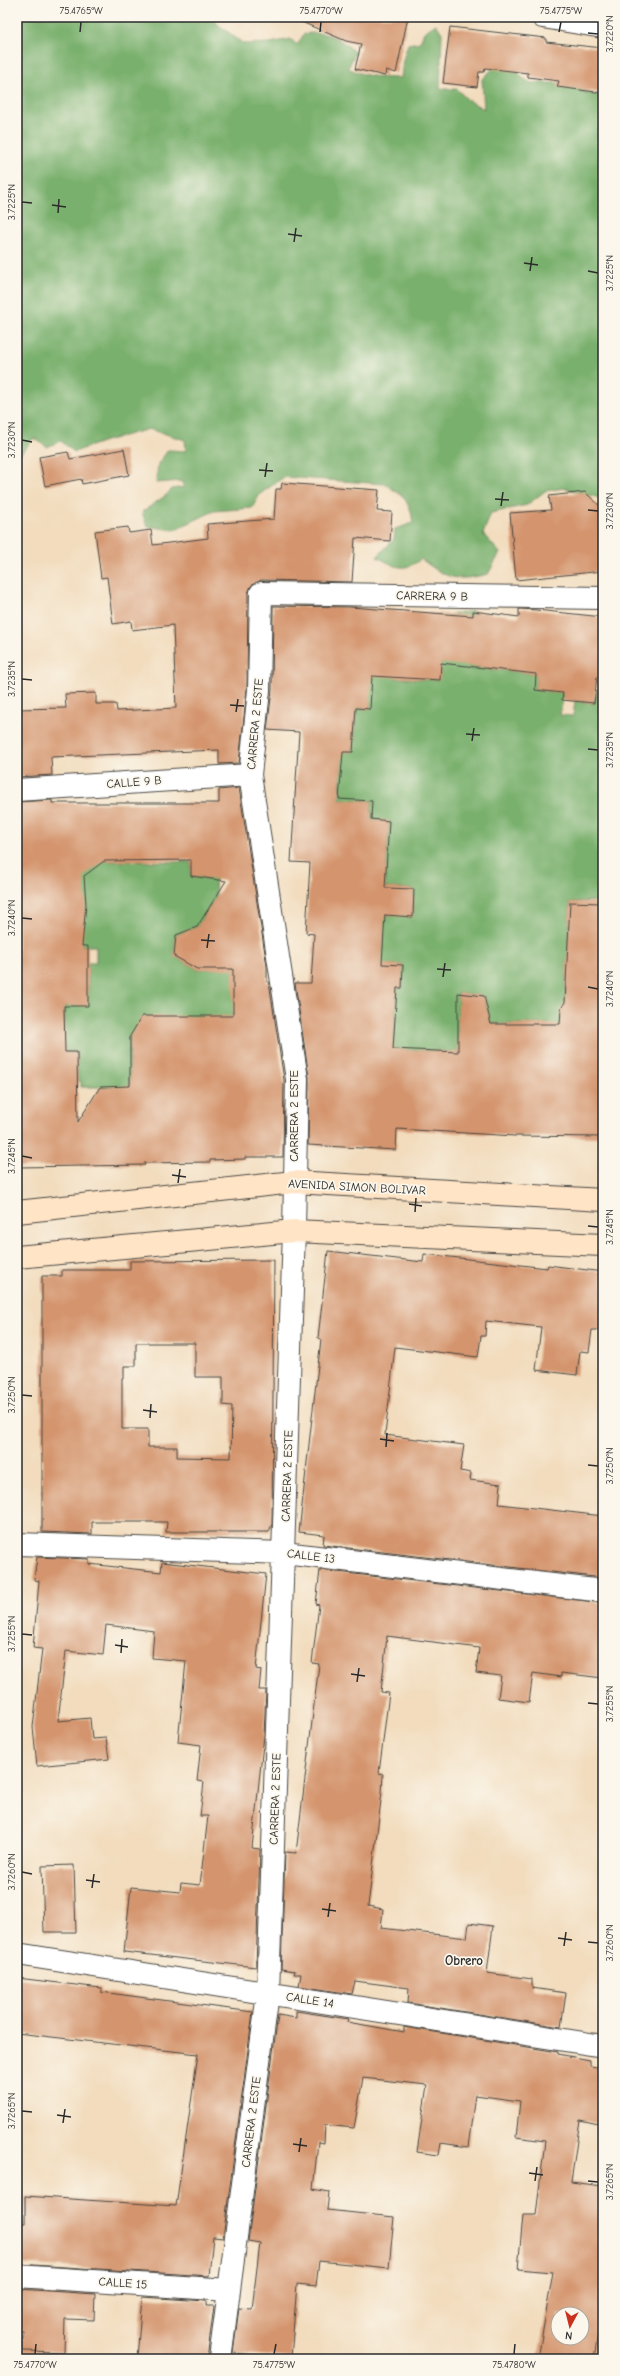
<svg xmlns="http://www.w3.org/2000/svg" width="620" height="2376" viewBox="0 0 620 2376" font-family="'Comic Neue',sans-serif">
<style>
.forest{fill:#79b06d;stroke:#526e4c}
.building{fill:#d4956e;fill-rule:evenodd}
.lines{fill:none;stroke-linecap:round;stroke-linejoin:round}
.street-casing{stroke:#494641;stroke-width:24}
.secondary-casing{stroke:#494641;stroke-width:24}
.street{stroke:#fff;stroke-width:22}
.secondary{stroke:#ffe4c6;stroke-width:22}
.ticks{fill:none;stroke:#2b2b2b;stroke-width:1.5}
.labels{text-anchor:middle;stroke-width:3.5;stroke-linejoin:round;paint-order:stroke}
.street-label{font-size:12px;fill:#2b2b2b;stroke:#fbf7ec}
.neighbourhood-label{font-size:13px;font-weight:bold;fill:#2b2b2b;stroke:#fbf7ec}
.neatline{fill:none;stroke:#2b2b2b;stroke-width:1.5}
.ticks-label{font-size:10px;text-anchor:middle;fill:#2b2b2b}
</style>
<rect width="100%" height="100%" fill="#fbf7ec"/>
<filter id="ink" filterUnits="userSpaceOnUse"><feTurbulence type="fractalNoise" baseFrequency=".025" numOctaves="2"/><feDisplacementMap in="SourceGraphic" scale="8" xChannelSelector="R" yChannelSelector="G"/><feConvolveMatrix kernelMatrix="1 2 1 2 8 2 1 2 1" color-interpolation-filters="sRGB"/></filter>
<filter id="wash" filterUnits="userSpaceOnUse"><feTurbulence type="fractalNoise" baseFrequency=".012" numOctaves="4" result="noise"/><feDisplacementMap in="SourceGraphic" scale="16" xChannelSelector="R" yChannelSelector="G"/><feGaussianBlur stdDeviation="0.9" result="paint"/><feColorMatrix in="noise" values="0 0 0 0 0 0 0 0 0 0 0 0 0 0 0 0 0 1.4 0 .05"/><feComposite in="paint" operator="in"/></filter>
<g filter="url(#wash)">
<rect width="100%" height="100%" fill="#f2dcbd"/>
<!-- forest -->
<path class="forest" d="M 17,17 L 208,17 L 244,44 L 270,43 L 291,39 L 297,45 L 304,34 C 323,30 342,38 355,53 L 348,68 C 366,77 381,78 401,78 L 403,60 L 408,44 L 420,42 L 424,32 L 436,24 L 442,33 L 440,89 L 457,89 L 469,101 L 484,109 L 482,79 L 500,62 L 513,65 L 522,78 L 531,83 L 568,83 L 582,91 L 603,97 L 603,499 L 564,488 L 545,491 L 527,505 L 491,513 L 483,534 L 500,553 L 488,574 C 454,582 448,579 421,559 C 403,573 397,567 377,557 L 394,539 L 395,529 L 413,523 L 411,511 L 404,497 L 385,484 L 284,477 L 260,494 L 252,508 L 214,511 L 174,530 L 147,526 L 142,512 L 165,496 L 172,489 L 184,487 L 181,481 L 156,483 L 158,464 L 168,450 L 186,451 L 185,440 L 149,429 L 105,441 L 74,452 L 61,441 L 47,447 L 34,438 L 17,458 Z
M 473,611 L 467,666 L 536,674 L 535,690 L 564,693 L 560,715 L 573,716 L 575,701 L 594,703 L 603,677 L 603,1004 L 601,901 L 570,902 L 565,1002 L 560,1024 L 491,1024 L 484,996 L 458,993 L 458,1052 L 393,1049 L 397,988 L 402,988 L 403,965 L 376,964 L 385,915 L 413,916 L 414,889 L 385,888 L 389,821 L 371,819 L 372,801 L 340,799 L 341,771 L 329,751 L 353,752 L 356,708 L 370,709 L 370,645 L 396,646 L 395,678 L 439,680 L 447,615 Z
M 83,861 L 191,862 L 191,876 L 215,879 L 216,896 L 197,927 L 176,935 L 174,956 L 197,969 L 244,968 L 233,1016 L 130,1036 L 129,1122 L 107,1122 L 106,1087 L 81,1087 L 81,1081 L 78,1081 L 77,1052 L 43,1053 L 43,1027 L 65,1027 L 64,1006 L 88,1005 L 88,963 L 96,963 L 96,946 L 82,946 Z"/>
<g id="blocks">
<!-- building -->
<path class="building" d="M 290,17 L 408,17 L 396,73 L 386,70 L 385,76 L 355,69 L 361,44 L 346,41 Z
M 450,27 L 546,38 L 546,42 L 603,48 L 603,93 L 557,87 L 559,81 L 528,77 L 528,73 L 485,68 L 484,72 L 479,72 L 477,87 L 443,83 Z
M 124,449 L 129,475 L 82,484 L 81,479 L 45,486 L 39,457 L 68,452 L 70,459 Z
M 282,483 L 379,490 L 377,511 L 392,512 L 390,541 L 355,538 L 352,582 L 261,580 L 251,586 L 248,593 L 247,689 L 239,763 L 219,764 L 219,750 L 51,757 L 52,775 L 17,777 L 17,709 L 66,708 L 65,694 L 96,693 L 96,704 L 116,704 L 117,711 L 176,708 L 173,625 L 132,630 L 131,621 L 113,624 L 107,577 L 101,578 L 95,531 L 128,527 L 129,533 L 151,530 L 153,545 L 208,538 L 207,524 L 274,519 L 276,489 L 281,489 Z
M 585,492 L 603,509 L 603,571 L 516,580 L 510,513 L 551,510 L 549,496 Z
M 273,606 L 350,607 L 473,616 L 473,611 L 519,617 L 519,609 L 536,610 L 603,617 L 603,677 L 597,677 L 594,703 L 562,700 L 563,693 L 535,690 L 536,674 L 441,663 L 440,680 L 372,676 L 370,709 L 356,708 L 353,752 L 343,752 L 339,799 L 372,801 L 371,819 L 389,821 L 385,888 L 414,889 L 413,917 L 385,915 L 382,964 L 403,965 L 402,988 L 397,988 L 393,1049 L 458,1052 L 458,993 L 484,996 L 491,1024 L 560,1024 L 561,1009 L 565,1002 L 570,902 L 600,903 L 603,1137 L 515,1136 L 397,1129 L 396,1150 L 308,1145 L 309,1077 L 295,983 L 311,983 L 314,934 L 306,933 L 310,863 L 291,862 L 299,732 L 267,730 L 272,690 Z
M 239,788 L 267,966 L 267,982 L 269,982 L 284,1080 L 283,1157 L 245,1157 L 245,1159 L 210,1160 L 210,1162 L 144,1163 L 145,1165 L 19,1167 L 17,802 L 52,800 L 52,803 L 219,803 L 219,790 ZM 191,860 L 191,876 L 226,881 L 197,927 L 176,935 L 174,956 L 197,969 L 233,969 L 233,1016 L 142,1016 L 130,1036 L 130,1086 L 100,1087 L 78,1122 L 77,1052 L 65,1052 L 64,1006 L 88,1006 L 88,946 L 82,946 L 86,904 L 84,876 L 104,861 Z
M 328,1251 L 423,1262 L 424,1254 L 547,1268 L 548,1265 L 603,1272 L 603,1330 L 592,1330 L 589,1352 L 580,1351 L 577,1375 L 536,1370 L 541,1327 L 486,1321 L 485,1336 L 481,1336 L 478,1357 L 395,1347 L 385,1435 L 464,1445 L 460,1471 L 471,1473 L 470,1480 L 501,1484 L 499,1504 L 603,1516 L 603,1578 L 323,1545 L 324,1535 L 299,1532 L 321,1339 L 318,1338 Z
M 274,1260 L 272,1524 L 269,1532 L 166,1532 L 167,1522 L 92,1522 L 92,1534 L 42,1532 L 42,1276 L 62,1276 L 62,1270 L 130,1270 L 130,1261 ZM 136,1343 L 195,1343 L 195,1377 L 223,1377 L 223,1405 L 232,1406 L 231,1458 L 177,1457 L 177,1447 L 148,1447 L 148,1429 L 122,1429 L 122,1378 L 124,1378 L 124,1366 L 136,1366 Z
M 37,1557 L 89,1559 L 89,1564 L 161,1572 L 162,1562 L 266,1574 L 256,1669 L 261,1670 L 259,1690 L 266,1690 L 264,1735 L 252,1848 L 260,1849 L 256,1967 L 124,1952 L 131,1887 L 180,1892 L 181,1883 L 200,1885 L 208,1816 L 200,1816 L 204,1782 L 197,1781 L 201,1745 L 178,1742 L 186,1661 L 152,1658 L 154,1631 L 106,1625 L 103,1655 L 66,1651 L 58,1721 L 90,1718 L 92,1739 L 106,1738 L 109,1759 L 37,1766 L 33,1727 L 42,1649 L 33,1648 L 39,1581 L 34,1580 Z
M 320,1570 L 603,1603 L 603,1678 L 561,1673 L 561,1677 L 533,1673 L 529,1702 L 498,1698 L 501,1676 L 476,1673 L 479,1648 L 387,1636 L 381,1692 L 389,1693 L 379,1773 L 383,1774 L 382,1792 L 368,1906 L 383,1909 L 381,1928 L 467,1938 L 469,1923 L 493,1926 L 487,1973 L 532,1979 L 532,1988 L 566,1993 L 561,2027 L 408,2003 L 409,1988 L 355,1981 L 352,1994 L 299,1986 L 301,1974 L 294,1974 L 295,1971 L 281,1969 L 285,1852 L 296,1853 L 319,1664 L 312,1663 L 319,1605 L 316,1604 Z
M 74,1865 L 76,1932 L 44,1932 L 42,1866 Z
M 17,1978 L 101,1988 L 101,1992 L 253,2012 L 223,2238 L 213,2237 L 209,2276 L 17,2264 L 17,2223 L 25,2223 L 25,2196 L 176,2206 L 198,2054 L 17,2033 Z
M 296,2011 L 348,2019 L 347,2022 L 404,2032 L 404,2027 L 558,2052 L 558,2054 L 590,2060 L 590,2066 L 603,2068 L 603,2125 L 580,2120 L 571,2182 L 603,2186 L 603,2304 L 594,2359 L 538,2359 L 553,2272 L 518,2269 L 523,2215 L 536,2215 L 545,2141 L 516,2137 L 520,2101 L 475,2095 L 468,2147 L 441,2143 L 439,2155 L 417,2152 L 427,2085 L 363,2078 L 354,2128 L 325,2125 L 324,2143 L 318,2142 L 313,2189 L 329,2192 L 327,2210 L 394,2217 L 389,2268 L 319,2261 L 316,2286 L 297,2284 L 291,2358 L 233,2353 L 239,2308 L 252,2309 L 260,2243 L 248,2241 L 278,2015 L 296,2018 ZM 558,2314 L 582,2314 L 582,2338 L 558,2338 Z
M 17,2289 L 95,2294 L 94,2320 L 65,2319 L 64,2352 L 23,2351 L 23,2332 L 17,2331 Z
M 142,2297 L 206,2301 L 206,2306 L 214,2306 L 207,2359 L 137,2359 Z"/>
</g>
</g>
<g filter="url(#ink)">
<use href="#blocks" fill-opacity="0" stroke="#494641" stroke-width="1"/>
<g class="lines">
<!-- street casing -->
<g class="street-casing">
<path id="street" d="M 543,17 L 603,27
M 17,790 L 250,775
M 17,1544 L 284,1553 L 603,1591
M 17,1954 L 603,2046
M 17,2276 L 229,2290
M 220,2359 L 268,1993 L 294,1231 L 297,1079 L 250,775 L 259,690 L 261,593 L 603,598"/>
</g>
<!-- secondary casing -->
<g class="secondary-casing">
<path id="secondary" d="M 17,1212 L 294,1182 L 603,1200
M 17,1257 L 294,1231 L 603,1245"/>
</g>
<!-- street -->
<use href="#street" class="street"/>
<!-- secondary -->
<use href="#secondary" class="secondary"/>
</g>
</g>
<!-- ticks -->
<path class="ticks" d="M 80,32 L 81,22M 320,32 L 321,22M 559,32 L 561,22M 588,33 L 598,34M 22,202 L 32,203M 52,205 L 66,207M 58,213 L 59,199M 288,234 L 302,236M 294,242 L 296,228M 524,263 L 538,265M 530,271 L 532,257M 588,271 L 598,273M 22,440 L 32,442M 259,470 L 273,471M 265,477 L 267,463M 495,499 L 509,500M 501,506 L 503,492M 588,510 L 598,511M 22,679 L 32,680M 230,705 L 244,706M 236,712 L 238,699M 466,734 L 480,735M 472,741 L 474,728M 588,749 L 598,750M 22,918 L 32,919M 201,940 L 215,941M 207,948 L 209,934M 437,969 L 451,970M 443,977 L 445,963M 588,987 L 598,989M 22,1156 L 32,1158M 172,1175 L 186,1177M 178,1183 L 180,1169M 409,1204 L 422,1206M 415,1212 L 416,1198M 588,1226 L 598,1227M 22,1395 L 32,1396M 143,1410 L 157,1412M 150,1418 L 151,1404M 380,1439 L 394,1441M 386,1447 L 387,1433M 588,1465 L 598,1466M 22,1634 L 32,1635M 115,1645 L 128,1647M 121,1653 L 122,1639M 351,1674 L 365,1676M 357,1682 L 359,1668M 588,1703 L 598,1704M 22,1872 L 32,1874M 86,1880 L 100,1882M 92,1888 L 94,1874M 322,1909 L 336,1911M 328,1917 L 330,1903M 558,1938 L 572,1940M 588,1942 L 598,1943M 564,1946 L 566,1932M 22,2111 L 32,2112M 57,2115 L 71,2117M 63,2123 L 65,2109M 293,2144 L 307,2146M 299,2152 L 301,2138M 529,2173 L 543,2175M 535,2181 L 537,2167M 588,2181 L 598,2182M 35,2354 L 36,2344M 274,2354 L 276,2344M 514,2354 L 515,2344"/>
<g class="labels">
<!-- street labels -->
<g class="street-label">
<text transform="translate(432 596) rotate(1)" y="4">CARRERA 9 B</text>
<text transform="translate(255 724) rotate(-85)" y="4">CARRERA 2 ESTE</text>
<text transform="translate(134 782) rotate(-4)" y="4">CALLE 9 B</text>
<text transform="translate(294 1116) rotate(-90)" y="4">CARRERA 2 ESTE</text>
<text transform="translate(357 1187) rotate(3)" y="4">AVENIDA SIMON BOLIVAR</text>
<text transform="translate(287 1476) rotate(-88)" y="4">CARRERA 2 ESTE</text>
<text transform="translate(311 1556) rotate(7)" y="4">CALLE 13</text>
<text transform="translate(275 1799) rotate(-88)" y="4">CARRERA 2 ESTE</text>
<text transform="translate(310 2000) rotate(9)" y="4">CALLE 14</text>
<text transform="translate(251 2122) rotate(-83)" y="4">CARRERA 2 ESTE</text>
<text transform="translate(123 2283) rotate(4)" y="4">CALLE 15</text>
</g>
<!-- neighbourhood labels -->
<g class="neighbourhood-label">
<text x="464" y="1965">Obrero</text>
</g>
</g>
<!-- margin -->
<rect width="620" height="2376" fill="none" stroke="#fbf7ec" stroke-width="44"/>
<!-- north arrow -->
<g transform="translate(570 2326) rotate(187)"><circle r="19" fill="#fbf7ec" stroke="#a8a59f"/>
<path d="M0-3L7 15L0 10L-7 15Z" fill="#c8321e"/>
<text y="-6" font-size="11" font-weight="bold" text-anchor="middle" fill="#2b2b2b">N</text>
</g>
<rect x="22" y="22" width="576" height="2332" class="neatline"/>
<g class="ticks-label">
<text x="81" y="14">75.4765°W</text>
<text x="321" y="14">75.4770°W</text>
<text x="561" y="14">75.4775°W</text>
<text transform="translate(609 34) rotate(-90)" y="4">3.7220°N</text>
<text transform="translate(11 202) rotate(-90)" y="4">3.7225°N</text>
<text transform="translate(609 273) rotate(-90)" y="4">3.7225°N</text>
<text transform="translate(11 440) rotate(-90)" y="4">3.7230°N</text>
<text transform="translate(609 511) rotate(-90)" y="4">3.7230°N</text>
<text transform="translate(11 679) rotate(-90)" y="4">3.7235°N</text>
<text transform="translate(609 750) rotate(-90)" y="4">3.7235°N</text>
<text transform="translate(11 918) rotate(-90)" y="4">3.7240°N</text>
<text transform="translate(609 989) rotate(-90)" y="4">3.7240°N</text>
<text transform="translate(11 1156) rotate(-90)" y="4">3.7245°N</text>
<text transform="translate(609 1227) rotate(-90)" y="4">3.7245°N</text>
<text transform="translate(11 1395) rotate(-90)" y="4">3.7250°N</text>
<text transform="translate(609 1466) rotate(-90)" y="4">3.7250°N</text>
<text transform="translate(11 1634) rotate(-90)" y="4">3.7255°N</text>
<text transform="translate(609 1704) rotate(-90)" y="4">3.7255°N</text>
<text transform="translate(11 1872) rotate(-90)" y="4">3.7260°N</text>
<text transform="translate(609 1943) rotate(-90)" y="4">3.7260°N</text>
<text transform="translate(11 2111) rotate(-90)" y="4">3.7265°N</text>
<text transform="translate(609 2182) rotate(-90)" y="4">3.7265°N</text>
<text x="35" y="2368">75.4770°W</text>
<text x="274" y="2368">75.4775°W</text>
<text x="514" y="2368">75.4780°W</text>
</g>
</svg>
